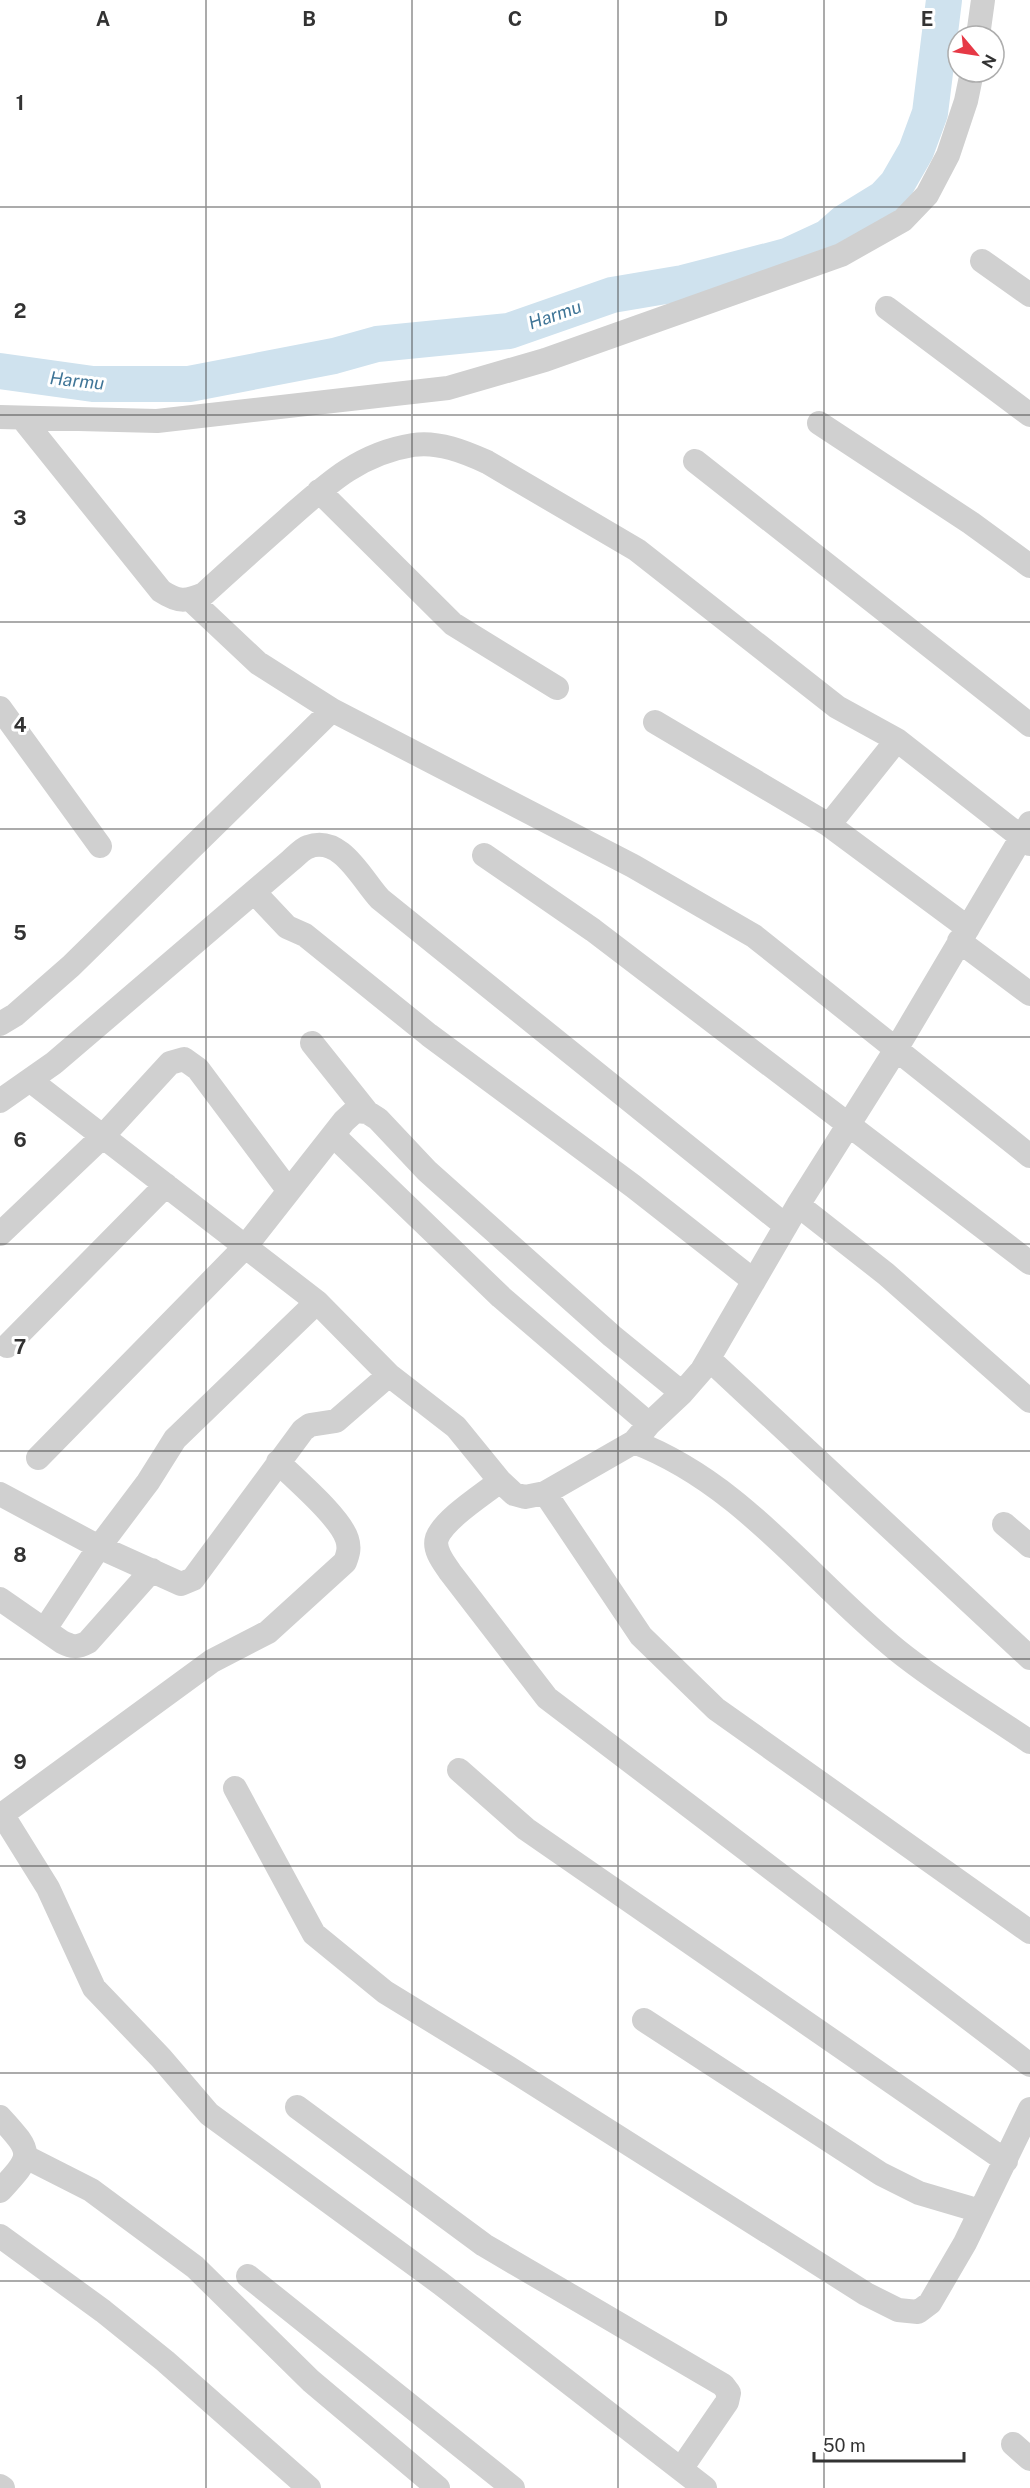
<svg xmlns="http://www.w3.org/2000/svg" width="1030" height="2488" viewBox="0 0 1030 2488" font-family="'Public Sans',sans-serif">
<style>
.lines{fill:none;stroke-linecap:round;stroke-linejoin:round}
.river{stroke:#cfe2ee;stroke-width:36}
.minor{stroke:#d0d0d0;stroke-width:24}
.grid{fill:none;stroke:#333;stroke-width:1.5;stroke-opacity:0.55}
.labels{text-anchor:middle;stroke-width:6;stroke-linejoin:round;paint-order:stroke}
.water-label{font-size:18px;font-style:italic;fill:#3f7597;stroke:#fff}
.grid-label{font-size:20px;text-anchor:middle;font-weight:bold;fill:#333;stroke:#fff;stroke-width:6;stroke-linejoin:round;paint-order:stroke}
</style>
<rect width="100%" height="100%" fill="#fff"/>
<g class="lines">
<!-- river -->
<path class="river" d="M 0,371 L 93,384 L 189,384 L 334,356 L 377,344 L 509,331 L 612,295 L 683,283 L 787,256 L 828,237 L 845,222 L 884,198 L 897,184 L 916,151 L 930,113 L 944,0"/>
<!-- minor -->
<path class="minor" d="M 978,36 L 983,0
M 982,261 L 1030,295
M 887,308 L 1030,415
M 0,417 L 157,421 L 448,388 L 545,360 L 841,255 L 903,220 L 927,195 L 948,155 L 966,101 L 972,72
M 22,418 L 161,591 C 178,602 185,602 204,594 C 230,570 256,547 282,524 C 323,488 356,454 413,445 C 438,441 465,452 487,462 L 637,550 L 837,707 L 897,740 L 1030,844
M 819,423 L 971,523 L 1030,566
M 695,461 L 1030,725
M 319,491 L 453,624 L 557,688
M 190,599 L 258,663 L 332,710 L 633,866 L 754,936 L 1030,1156
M 0,708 L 100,846
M 655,722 L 829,825 L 968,928
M 1030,823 L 895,1051 L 798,1205 L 702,1370 L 682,1393 L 649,1424 L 634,1442 L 545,1493 L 525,1497 L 514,1494 L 500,1481 C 484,1494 444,1519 437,1538 C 433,1550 444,1563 450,1572 L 547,1698 L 1030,2065
M 829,825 L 897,740
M 484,855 L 593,930 L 1030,1263
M 254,892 L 287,927 L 305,935 L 429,1035 L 633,1186 L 754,1281
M 959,941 L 1030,994
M 0,1024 L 15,1015 L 71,966 L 332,710
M 312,1043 L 367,1112
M 31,1081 L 317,1302 L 389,1375 L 456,1427 L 500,1481
M 0,1101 L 54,1063 L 290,861 C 295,857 302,849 308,847 C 341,834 362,880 380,899 L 786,1226
M 333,1135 L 501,1297 L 649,1424
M 798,1205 L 886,1274 L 1030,1401
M 0,1234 L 103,1136 L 170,1063 L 184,1059 L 198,1069 L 289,1191
M 7,1346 L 166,1185
M 709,1359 L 1030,1658
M 634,1442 C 742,1483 811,1581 898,1651 C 939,1684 986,1712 1030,1742
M 38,1458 L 245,1247 L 344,1121 L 355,1111 L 367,1112 L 378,1119 L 427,1171 L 612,1336 L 682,1393
M 545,1493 L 641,1636 L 716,1709 L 1030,1932
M 0,1494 L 99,1547 L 181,1584 L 193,1579 L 303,1430 L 310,1425 L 336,1421 L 389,1375
M 1004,1524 L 1030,1546
M 0,1599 L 62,1642 C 72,1647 77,1648 88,1642 L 152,1570
M 45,1629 L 99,1547 L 148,1482 L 175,1439 L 317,1302
M 459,1770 L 526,1829 L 1006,2161
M 235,1788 L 314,1934 L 385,1992 L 509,2068 L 866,2294 L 898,2310 L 918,2312 L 930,2303 L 965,2243 L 1030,2109
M 2,1814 L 48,1888 L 94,1988 L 161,2058 L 209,2114 L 440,2283 L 705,2488
M 0,1816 L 212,1661 L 268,1632 L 345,1562 C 348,1554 350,1548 347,1539 C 340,1517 296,1480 278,1462
M 644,2020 L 881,2174 L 919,2193 L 980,2211
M 297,2107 L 484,2245 L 723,2385 L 729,2393 L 727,2402 L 681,2469
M 0,2117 C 34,2154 33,2155 0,2191
M 26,2157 L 91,2190 L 195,2267 L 311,2381 L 438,2488
M 0,2236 L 103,2311 L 165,2361 L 309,2488
M 248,2276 L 513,2488
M 1013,2444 L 1030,2459
M 0,2486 L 3,2488"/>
</g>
<!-- grid -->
<path class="grid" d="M 206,0 L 206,2488M 412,0 L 412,2488M 618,0 L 618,2488M 824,0 L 824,2488M 0,207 L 1030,207M 0,415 L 1030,415M 0,622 L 1030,622M 0,829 L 1030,829M 0,1037 L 1030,1037M 0,1244 L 1030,1244M 0,1451 L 1030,1451M 0,1659 L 1030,1659M 0,1866 L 1030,1866M 0,2073 L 1030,2073M 0,2281 L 1030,2281"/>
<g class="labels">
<!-- water labels -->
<g class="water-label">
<text transform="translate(555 315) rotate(-19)" y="6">Harmu</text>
<text transform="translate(77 381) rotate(6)" y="6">Harmu</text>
</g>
</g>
<g class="grid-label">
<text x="103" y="26">A</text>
<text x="309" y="26">B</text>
<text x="515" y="26">C</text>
<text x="721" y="26">D</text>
<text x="927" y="26">E</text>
<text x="20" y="110">1</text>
<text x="20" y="318">2</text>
<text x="20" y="525">3</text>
<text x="20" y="732">4</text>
<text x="20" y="940">5</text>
<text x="20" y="1147">6</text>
<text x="20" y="1354">7</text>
<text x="20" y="1562">8</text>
<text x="20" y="1769">9</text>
</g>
<!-- north arrow -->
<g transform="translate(976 54) rotate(119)"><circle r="28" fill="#ffffff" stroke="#adadad" stroke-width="1.5"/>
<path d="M0-4.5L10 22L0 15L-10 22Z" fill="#e63946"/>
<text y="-9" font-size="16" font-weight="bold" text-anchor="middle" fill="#333333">N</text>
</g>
<!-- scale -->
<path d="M814 2452v9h150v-9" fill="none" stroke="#333333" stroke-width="3"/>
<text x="823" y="2452" font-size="18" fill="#333333" stroke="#ffffff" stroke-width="4.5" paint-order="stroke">50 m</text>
</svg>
